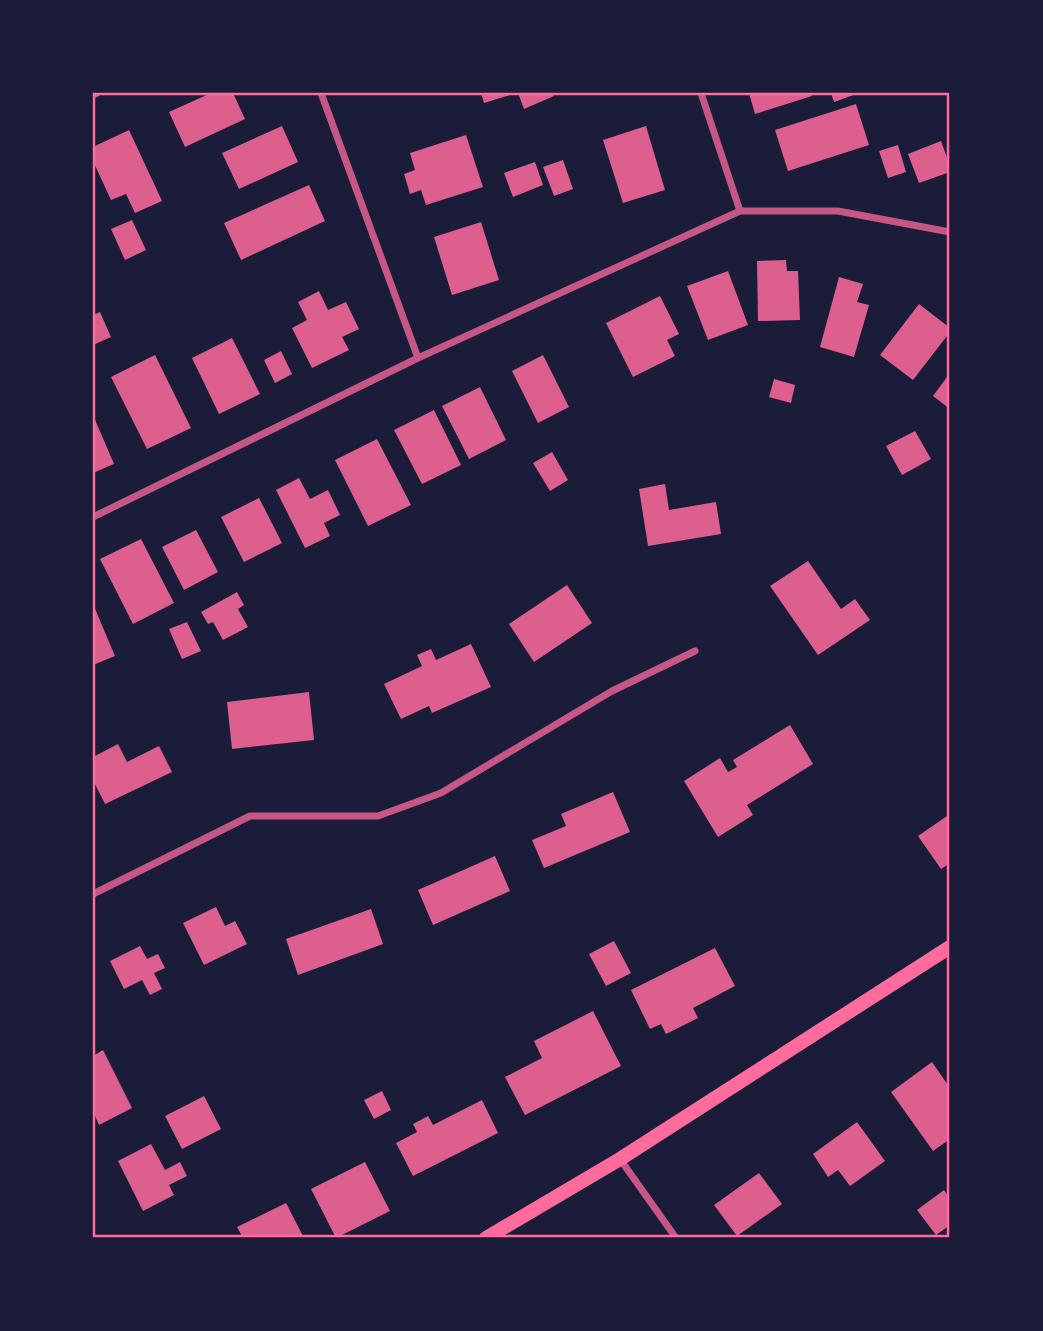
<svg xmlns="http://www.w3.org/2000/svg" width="1043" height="1331" viewBox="0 0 1043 1331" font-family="'Roboto Condensed',sans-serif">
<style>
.building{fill:#dd5f8e}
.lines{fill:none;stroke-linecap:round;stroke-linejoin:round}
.minor{stroke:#c65784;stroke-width:7}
.secondary{stroke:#ff6b9d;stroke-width:14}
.neatline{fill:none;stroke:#ff6b9d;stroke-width:2.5}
</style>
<rect width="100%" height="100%" fill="#1b1b3a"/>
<!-- building -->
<path class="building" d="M 211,93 L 233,93 L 245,119 L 185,147 L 169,112 Z
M 481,93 L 516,93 L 484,103 Z
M 518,93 L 552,93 L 554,96 L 524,109 Z
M 749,93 L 810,93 L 812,96 L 755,114 Z
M 831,93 L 859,93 L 834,102 Z
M 856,104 L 869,145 L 788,171 L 775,130 Z
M 282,126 L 298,162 L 239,189 L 222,153 Z
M 646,126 L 665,190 L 623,203 L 603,140 Z
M 129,130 L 162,201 L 135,213 L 126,194 L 111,200 L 93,161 L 93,147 Z
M 466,135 L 483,187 L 426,205 L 421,190 L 410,194 L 404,174 L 415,170 L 410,153 Z
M 941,141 L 950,166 L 950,172 L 919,183 L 908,154 Z
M 898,145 L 906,172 L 888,178 L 879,151 Z
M 563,160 L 573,189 L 554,196 L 543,167 Z
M 535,162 L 543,185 L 513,197 L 504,173 Z
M 309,185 L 325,221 L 241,260 L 224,223 Z
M 132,220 L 146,250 L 125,260 L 111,229 Z
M 481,222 L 499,280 L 452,295 L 434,237 Z
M 786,260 L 787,271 L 798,271 L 800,320 L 758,321 L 757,261 Z
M 728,271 L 748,325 L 708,340 L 687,286 Z
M 839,277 L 863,284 L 857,302 L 869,305 L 854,357 L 820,347 Z
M 319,291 L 328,310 L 346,302 L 359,329 L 342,337 L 349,350 L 312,368 L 292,328 L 307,320 L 298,302 Z
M 660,296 L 679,334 L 667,340 L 675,356 L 633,377 L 606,323 Z
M 919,304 L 950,328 L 950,332 L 913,380 L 880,355 Z
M 100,312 L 111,337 L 93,345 L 93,315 Z
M 232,338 L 260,394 L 219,414 L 192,358 Z
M 281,351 L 292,374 L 275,383 L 264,360 Z
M 155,355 L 191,428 L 147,449 L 111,377 Z
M 543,355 L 569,407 L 538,423 L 512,371 Z
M 950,373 L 950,409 L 933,396 Z
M 774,379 L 795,385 L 791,403 L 769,397 Z
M 480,387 L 506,440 L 469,459 L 442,406 Z
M 434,410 L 461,465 L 422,484 L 394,430 Z
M 93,415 L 114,464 L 93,473 Z
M 915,431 L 931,459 L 902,475 L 886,446 Z
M 377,439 L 411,505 L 368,526 L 335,460 Z
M 552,452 L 568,480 L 550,491 L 533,463 Z
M 299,478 L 310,499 L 328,490 L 340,515 L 324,523 L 330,536 L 305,548 L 276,490 Z
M 665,484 L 669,510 L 716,502 L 721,534 L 648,546 L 639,489 Z
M 259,498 L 282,543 L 244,562 L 221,517 Z
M 196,530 L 218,572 L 184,590 L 162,547 Z
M 141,539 L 174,603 L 133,624 L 100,559 Z
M 808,561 L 841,609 L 855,599 L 870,620 L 818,655 L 770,586 Z
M 567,585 L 592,623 L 534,662 L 509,624 Z
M 237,592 L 244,605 L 238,609 L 248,627 L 223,640 L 213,622 L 208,624 L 201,612 Z
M 93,604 L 115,656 L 93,665 Z
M 187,622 L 201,651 L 182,659 L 169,629 Z
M 471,644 L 491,687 L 432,713 L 429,706 L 401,719 L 384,684 L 422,666 L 417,655 L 431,649 L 436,660 Z
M 309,692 L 314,740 L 232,749 L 227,702 Z
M 790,725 L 813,764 L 747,805 L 753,815 L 718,837 L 684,781 L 720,758 L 728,772 L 737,767 L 733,760 Z
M 118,744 L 127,762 L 159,746 L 172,772 L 105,804 L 93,780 L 93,757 Z
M 613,792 L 630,832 L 544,868 L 532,840 L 566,826 L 561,814 Z
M 950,814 L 950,863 L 941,869 L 918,836 Z
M 495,856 L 510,891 L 433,925 L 418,890 Z
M 216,907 L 225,926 L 235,921 L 247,944 L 204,965 L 183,923 Z
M 371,909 L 383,944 L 298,975 L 286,939 Z
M 614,941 L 631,973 L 606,986 L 589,954 Z
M 140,946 L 147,959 L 158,954 L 165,968 L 154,973 L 162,989 L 150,995 L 142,980 L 124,989 L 110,961 Z
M 715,948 L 735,986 L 693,1008 L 698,1018 L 666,1034 L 661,1024 L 650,1029 L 631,990 Z
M 593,1011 L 621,1066 L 525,1115 L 505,1077 L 542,1058 L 534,1041 Z
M 103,1050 L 132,1108 L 99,1125 L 93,1111 L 93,1056 Z
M 932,1062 L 950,1088 L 950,1139 L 933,1151 L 891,1092 Z
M 382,1091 L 391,1110 L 374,1119 L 364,1100 Z
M 204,1096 L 221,1129 L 182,1149 L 165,1116 Z
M 482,1100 L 498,1133 L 413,1176 L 396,1143 L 417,1132 L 413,1124 L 428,1116 L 433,1125 Z
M 857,1122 L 885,1161 L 850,1186 L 838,1170 L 828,1177 L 813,1154 Z
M 151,1144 L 165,1170 L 180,1162 L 187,1176 L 169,1185 L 174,1195 L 143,1211 L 118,1161 Z
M 365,1162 L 390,1211 L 336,1238 L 311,1189 Z
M 759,1173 L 782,1204 L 737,1236 L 714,1205 Z
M 944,1190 L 950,1199 L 950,1225 L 936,1235 L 917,1210 Z
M 286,1203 L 304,1238 L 243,1238 L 237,1227 Z"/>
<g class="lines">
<!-- minor -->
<path class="minor" d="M 321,93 L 418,358
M 701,93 L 740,211
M 93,95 L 97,93
M 93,517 L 418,358 L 740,211 L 838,211 L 950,232
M 93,894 L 250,816 L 378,816 L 441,793 L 612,691 L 695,651
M 620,1159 L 676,1238"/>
<!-- secondary -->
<path class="secondary" d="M 486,1238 L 620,1159 L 950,947"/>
</g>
<!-- border -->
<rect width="1043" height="1331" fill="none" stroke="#1b1b3a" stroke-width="189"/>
<rect x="94" y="94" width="854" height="1142" class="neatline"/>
</svg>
